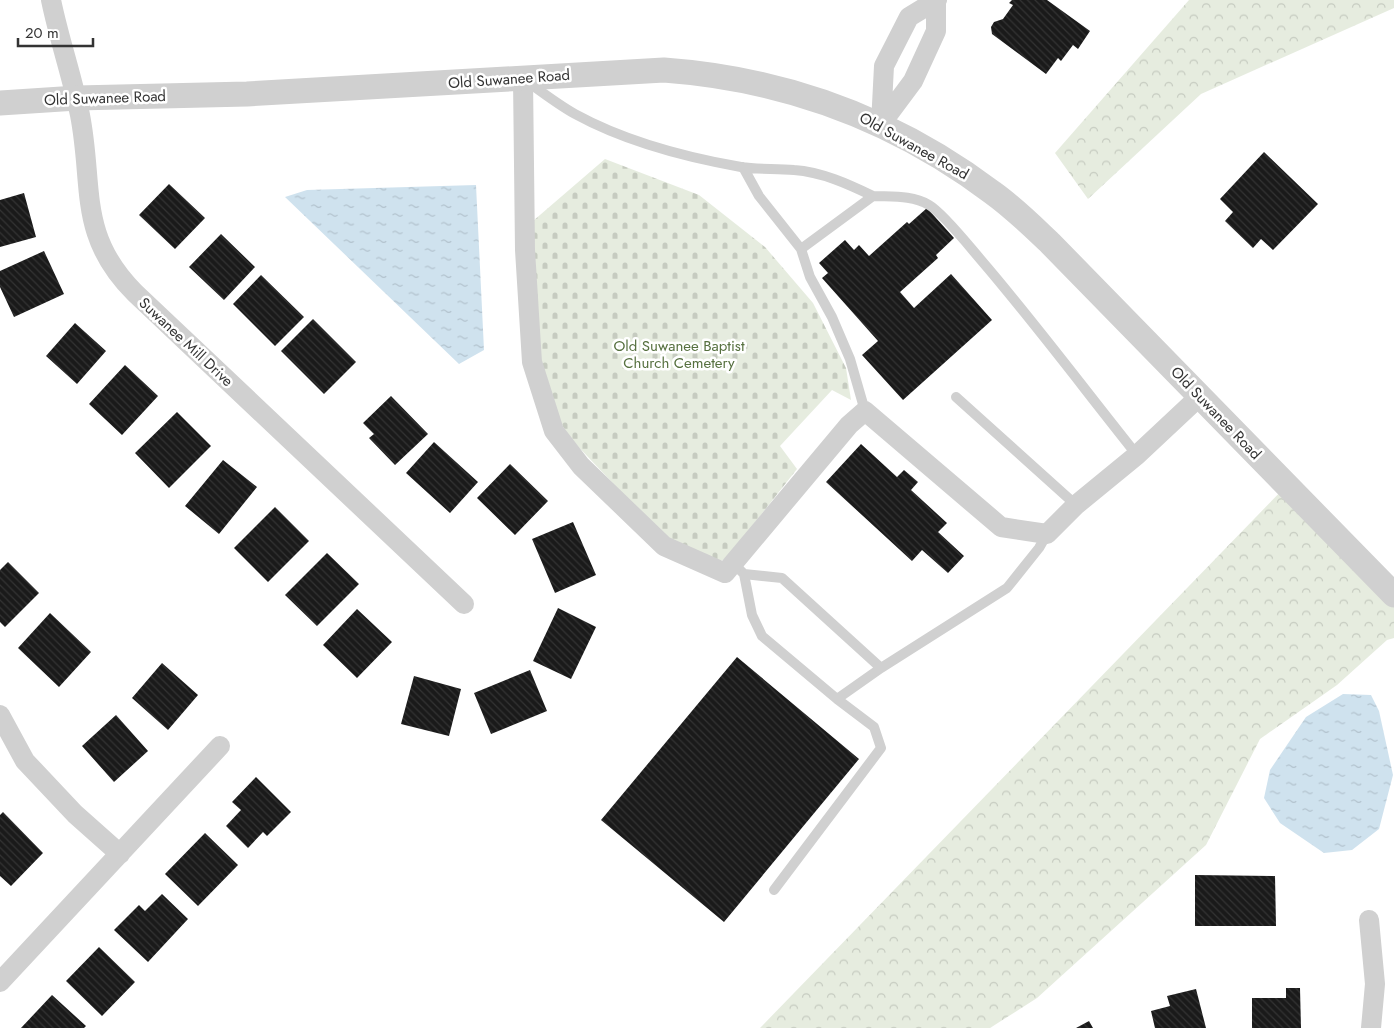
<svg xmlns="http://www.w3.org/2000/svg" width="1394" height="1028" viewBox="0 0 1394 1028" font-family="Jost,sans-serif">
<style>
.forest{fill:url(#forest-crowns)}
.cemetery{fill:url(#cemetery-stones)}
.water{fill:url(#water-ripples)}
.building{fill:url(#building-back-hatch)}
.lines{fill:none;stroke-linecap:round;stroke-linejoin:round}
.service{stroke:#d0d0d0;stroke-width:10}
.minor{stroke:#d0d0d0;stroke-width:20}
.tertiary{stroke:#d0d0d0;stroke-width:25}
.labels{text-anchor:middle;stroke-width:5;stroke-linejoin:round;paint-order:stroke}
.street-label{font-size:15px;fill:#333;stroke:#fff}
.park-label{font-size:15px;fill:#56703f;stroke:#fff}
</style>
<defs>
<pattern id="forest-crowns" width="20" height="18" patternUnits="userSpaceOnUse" patternTransform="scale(1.25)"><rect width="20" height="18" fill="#e6ecdf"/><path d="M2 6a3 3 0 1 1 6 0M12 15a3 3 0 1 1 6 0" fill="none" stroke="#c6cbc0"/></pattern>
<pattern id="cemetery-stones" width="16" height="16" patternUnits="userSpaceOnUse" patternTransform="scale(1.25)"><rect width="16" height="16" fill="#e6ecdf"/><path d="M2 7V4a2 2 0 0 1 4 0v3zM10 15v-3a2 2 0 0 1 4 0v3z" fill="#c6cbc0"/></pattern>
<pattern id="water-ripples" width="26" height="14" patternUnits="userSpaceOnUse" patternTransform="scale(1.25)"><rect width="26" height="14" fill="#cfe2ee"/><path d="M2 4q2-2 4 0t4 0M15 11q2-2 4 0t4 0" fill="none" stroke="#b2c2cd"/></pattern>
<pattern id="building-back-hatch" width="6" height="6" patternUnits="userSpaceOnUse" patternTransform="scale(1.25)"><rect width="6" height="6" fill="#1a1a1a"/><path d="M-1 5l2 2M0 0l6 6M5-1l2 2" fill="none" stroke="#333"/></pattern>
</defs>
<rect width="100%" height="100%" fill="#fff"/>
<!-- forest -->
<path class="forest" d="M 1189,0 L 1394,0 L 1394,8 L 1201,94 L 1088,199 L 1055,153 Z
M 1288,484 L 1394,586 L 1394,638 L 1387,640 L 1337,685 L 1260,739 L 1206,845 L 1037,998 L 990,1028 L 760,1028 Z"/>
<!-- cemetery -->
<path class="cemetery" d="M 605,159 L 699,195 L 765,247 L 813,303 L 846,368 L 851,400 L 832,390 L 780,446 L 797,469 L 727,558 L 718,562 L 664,537 L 570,438 L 554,412 L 541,372 L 533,221 Z"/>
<!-- water -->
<path class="water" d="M 476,185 L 484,350 L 459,364 L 285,197 L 307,190 Z
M 1343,694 L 1371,695 L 1379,711 L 1393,775 L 1379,829 L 1352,850 L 1324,853 L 1280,823 L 1264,798 L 1270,770 L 1306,717 Z"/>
<!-- building -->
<path class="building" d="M 1012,0 L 1047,0 L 1090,31 L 1078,49 L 1073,45 L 1061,61 L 1058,58 L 1046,74 L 992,34 L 991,27 L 994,22 L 1003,19 L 1013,5 L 1009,3 Z
M 1264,152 L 1318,204 L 1273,250 L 1261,239 L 1253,248 L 1225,221 L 1233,212 L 1220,199 Z
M 169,184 L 205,218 L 175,249 L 139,215 Z
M 24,193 L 36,237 L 0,247 L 0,200 Z
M 927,208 L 954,238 L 936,255 L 938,258 L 900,292 L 914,308 L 951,274 L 992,320 L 903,400 L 862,355 L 878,341 L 822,278 L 828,273 L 819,263 L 845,240 L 854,250 L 859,245 L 869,256 L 907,222 L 909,224 Z
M 221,234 L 255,267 L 224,300 L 189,267 Z
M 44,251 L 64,294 L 14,317 L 0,287 L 0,271 Z
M 261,275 L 304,317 L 275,346 L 233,304 Z
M 313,319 L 356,362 L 324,394 L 281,351 Z
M 75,323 L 106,351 L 77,384 L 46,356 Z
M 125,365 L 158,396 L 122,435 L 89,404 Z
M 391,396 L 428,434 L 395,465 L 369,438 L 374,434 L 363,423 Z
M 177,412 L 211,446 L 169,488 L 135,453 Z
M 434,442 L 478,482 L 450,513 L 406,473 Z
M 861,444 L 897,477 L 904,470 L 918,482 L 911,490 L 947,523 L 938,532 L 964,556 L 948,573 L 922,550 L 912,561 L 826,482 Z
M 223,460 L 257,487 L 219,534 L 185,506 Z
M 510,464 L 548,501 L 515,535 L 477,498 Z
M 275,507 L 309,541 L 268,582 L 234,548 Z
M 573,522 L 596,575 L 555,593 L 532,539 Z
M 327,553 L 359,584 L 317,626 L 285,595 Z
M 8,562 L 39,593 L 5,627 L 0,622 L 0,570 Z
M 558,608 L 596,627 L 571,679 L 533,661 Z
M 357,609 L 392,642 L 357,678 L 323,645 Z
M 50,613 L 91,652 L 59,687 L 18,648 Z
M 737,657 L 859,759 L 724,922 L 601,820 Z
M 162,663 L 198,695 L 168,730 L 132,698 Z
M 530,670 L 547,711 L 491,734 L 474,693 Z
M 414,676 L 461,689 L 449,736 L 401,724 Z
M 116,715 L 148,751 L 114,782 L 82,746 Z
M 256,777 L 291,812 L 267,836 L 263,832 L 248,848 L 226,826 L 241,810 L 232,802 Z
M 3,812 L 43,853 L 11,886 L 0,876 L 0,815 Z
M 205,833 L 238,865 L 198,906 L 165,874 Z
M 1195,875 L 1275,876 L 1276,926 L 1195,926 Z
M 162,894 L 188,919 L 148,962 L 114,930 L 139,905 L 145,911 Z
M 99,947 L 135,982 L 102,1016 L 66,981 Z
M 1286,988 L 1300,988 L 1301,1028 L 1252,1028 L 1252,998 L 1286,998 Z
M 1196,989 L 1206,1028 L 1155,1028 L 1151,1011 L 1170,1006 L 1167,996 Z
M 52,995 L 86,1026 L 84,1028 L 21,1028 Z
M 1089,1021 L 1093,1028 L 1076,1028 Z"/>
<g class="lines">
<!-- service -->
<path class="service" d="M 528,82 C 543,93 559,105 575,114 C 626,142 684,157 741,167 C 758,170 777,168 794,170 C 822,172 848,184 873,196 L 801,249 L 759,196 L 743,167
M 873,196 C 892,197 912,195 929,205 C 943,213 969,246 981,260 C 1035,323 1085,390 1137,455
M 801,249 L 810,277 L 832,317 L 850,359 L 865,411
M 956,397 L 1076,505
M 734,564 L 744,574 L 752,615 L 762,636 L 837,699 L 881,668 L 1007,588 L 1039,548 L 1047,534
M 744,574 L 782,578 L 881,668
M 774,890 L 881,748 L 874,727 L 837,699"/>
<!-- minor -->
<path class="minor" d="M 51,0 C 59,39 72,76 80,115 C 94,187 77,235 135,293 L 464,604
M 523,79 L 525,250 L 532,362 L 554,431 L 581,466 L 664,546 L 725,573 L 849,425 L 865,411 L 1001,527 L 1047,534 L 1076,505 L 1137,455 L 1200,396
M 881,124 L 884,66 L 909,17 L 937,0
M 881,124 L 913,81 L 936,31 L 936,2
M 0,715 L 25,761 L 75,814 L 120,854
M 1369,920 L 1375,984 L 1371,1028
M 0,982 L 220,746"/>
<!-- tertiary -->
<path class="tertiary" d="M 0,103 L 77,98 L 247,94 L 664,70 C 787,79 895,119 993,193 C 1014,208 1032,226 1050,243 L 1394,595"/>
</g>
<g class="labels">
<!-- street labels -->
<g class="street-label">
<text transform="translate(509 79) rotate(-4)" y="5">Old Suwanee Road</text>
<text transform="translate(105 98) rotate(-2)" y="5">Old Suwanee Road</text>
<text transform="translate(914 146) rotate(29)" y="5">Old Suwanee Road</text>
<text transform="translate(186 342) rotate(43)" y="5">Suwanee Mill Drive</text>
<text transform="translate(1216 413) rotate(46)" y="5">Old Suwanee Road</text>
</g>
<!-- park labels -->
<g class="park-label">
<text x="679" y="351">Old Suwanee Baptist<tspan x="679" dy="17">Church Cemetery</tspan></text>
</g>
</g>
<!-- scale -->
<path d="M18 38v8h75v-8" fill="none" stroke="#333333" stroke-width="2.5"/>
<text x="25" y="38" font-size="15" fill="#333333" stroke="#ffffff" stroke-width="4" paint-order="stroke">20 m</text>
</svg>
